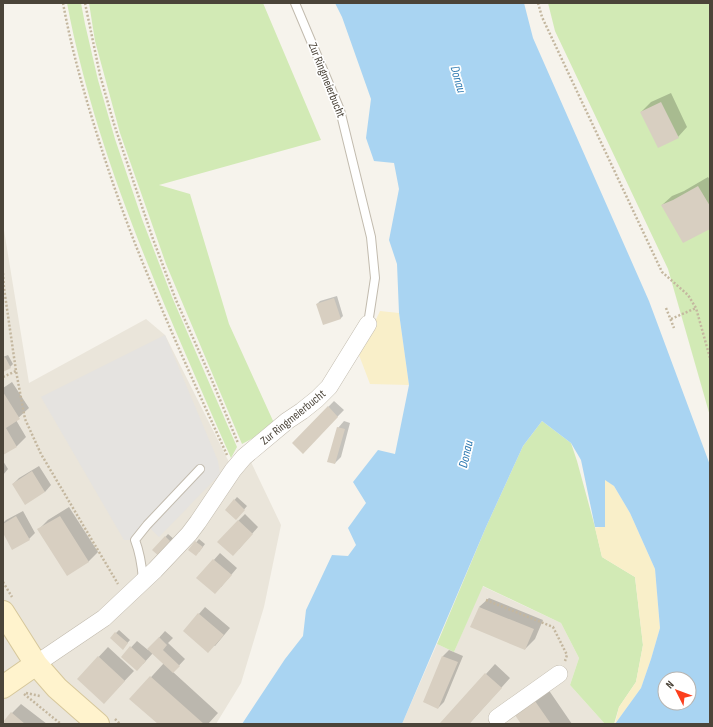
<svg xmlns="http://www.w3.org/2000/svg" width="713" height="727" viewBox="0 0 713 727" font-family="'Sofia Sans Condensed',sans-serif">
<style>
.residential{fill:#eae5da}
.green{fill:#d2eab5}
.sand{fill:#f9efc9}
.parking{fill:#e5e3e0}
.water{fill:#a9d4f2;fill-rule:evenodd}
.shadow{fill:#0003}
.building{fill:#d8cfc1}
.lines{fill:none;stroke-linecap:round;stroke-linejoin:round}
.lane-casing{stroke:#c2bbae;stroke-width:10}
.street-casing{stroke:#c2bbae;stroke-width:18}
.secondary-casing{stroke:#d6c79b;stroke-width:24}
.path{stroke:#c4b79f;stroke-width:2.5;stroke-dasharray:2 2;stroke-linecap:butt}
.lane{stroke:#fff;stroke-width:8}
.street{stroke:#fff;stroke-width:17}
.secondary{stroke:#fff3cd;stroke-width:22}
.labels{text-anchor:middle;stroke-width:3.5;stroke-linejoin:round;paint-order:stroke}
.street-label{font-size:12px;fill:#4b4439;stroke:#fff}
.water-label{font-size:13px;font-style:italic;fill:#2e7ab2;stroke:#fff}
</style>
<rect width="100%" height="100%" fill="#f6f3ec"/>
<!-- residential -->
<path class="residential" d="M 3,224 L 29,383 L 146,319 L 165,335 L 233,470 L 250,460 L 281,525 L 264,607 L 241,683 L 216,724 L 3,724 Z
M 482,586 L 561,623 L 579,658 L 570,685 L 605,724 L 402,724 L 437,644 L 454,652 Z"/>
<!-- green -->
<path class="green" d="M 67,3 L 81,3 L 85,24 L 98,80 L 115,139 L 142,219 L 172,297 L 237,447 L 231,458 C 167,311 97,162 67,3 Z
M 89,3 L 263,3 L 321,140 L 159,185 L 190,194 L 229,324 L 274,423 L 255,437 L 242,444 L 166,264 L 120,133 L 95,41 Z
M 548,3 L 710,3 L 710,416 L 668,269 L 555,31 Z
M 542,421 L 571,443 L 577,461 L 595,527 L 602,557 L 635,577 L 643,645 L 636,682 L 619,707 L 614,724 L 605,724 L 570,685 L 579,658 L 561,623 L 483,586 L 454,652 L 437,644 L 486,527 L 523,446 Z"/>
<!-- sand -->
<path class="sand" d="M 380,311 L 399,313 L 409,385 L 370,384 L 359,355 Z
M 605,479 L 614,486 L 630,513 L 655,569 L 660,628 L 651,659 L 641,688 L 615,724 L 619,707 L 636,682 L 643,645 L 635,577 L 602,557 L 595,528 L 605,526 Z"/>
<!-- parking -->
<path class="parking" d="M 165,335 L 218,461 L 220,474 L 159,537 L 147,525 L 135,540 L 124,540 L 41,397 Z"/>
<!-- water -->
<path class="water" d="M 335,3 L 524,3 L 533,38 L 649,301 L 710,465 L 710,724 L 615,724 L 641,688 L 651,659 L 660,628 L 655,569 L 630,513 L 614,486 L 605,480 L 605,527 L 595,527 L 581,460 L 571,443 L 542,421 L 523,446 L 486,527 L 402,724 L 242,724 L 285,659 L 303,636 L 306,610 L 332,555 L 348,556 L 356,545 L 348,528 L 366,503 L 353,482 L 378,450 L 395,454 L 409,385 L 399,313 L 397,264 L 389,240 L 399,189 L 394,163 L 374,161 L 366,138 L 371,99 L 342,17 ZM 665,679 L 689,679 L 689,703 L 665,703 Z"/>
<!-- shadow -->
<path class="shadow" d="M 671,93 L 687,127 L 678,137 L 641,112 L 651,102 Z
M 708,177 L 710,180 L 710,228 L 662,205 L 672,196 L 684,191 Z
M 337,296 L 343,316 L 340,319 L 317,304 L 320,301 Z
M 8,355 L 13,364 L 10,367 L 3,371 L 3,357 Z
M 12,382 L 29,408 L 16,420 L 26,437 L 17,446 L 3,454 L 3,388 Z
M 334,401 L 344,410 L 303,452 L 293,443 Z
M 344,421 L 350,423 L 341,457 L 335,463 L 338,428 Z
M 3,461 L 8,469 L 3,475 Z
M 39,466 L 51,485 L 45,492 L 13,484 L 19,478 Z
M 237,497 L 247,506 L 236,519 L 226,510 Z
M 69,507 L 98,552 L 88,562 L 39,529 L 48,520 Z
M 23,511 L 35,533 L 29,539 L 3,531 L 3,523 L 6,520 Z
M 245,514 L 258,527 L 239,549 L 238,521 Z
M 168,534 L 175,540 L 154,550 Z
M 199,539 L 205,544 L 199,552 L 190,550 Z
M 220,553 L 237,568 L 221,587 L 198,578 Z
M 489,598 L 543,620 L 535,639 L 525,649 L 479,607 Z
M 205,607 L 230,628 L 215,646 L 184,631 Z
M 119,630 L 130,640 L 123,648 L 111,638 Z
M 165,631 L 173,638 L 168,643 L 185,659 L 173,672 L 218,713 L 208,724 L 159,724 L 131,699 L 164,663 L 153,653 L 143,664 L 122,657 L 137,641 L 148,650 Z
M 108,647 L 134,671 L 113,693 L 78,679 Z
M 449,650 L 463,656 L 444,702 L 438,708 L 443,656 Z
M 495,664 L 510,678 L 469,724 L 442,724 L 486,674 Z
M 548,689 L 572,724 L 522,724 L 516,715 Z
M 21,704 L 47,724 L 3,724 L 12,713 Z"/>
<!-- building -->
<path class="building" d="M 661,102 L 679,138 L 658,148 L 640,112 Z
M 698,186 L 710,206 L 710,229 L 683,243 L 661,205 L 673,200 Z
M 334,298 L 341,319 L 323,325 L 316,304 Z
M 5,357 L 11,368 L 3,372 L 3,358 Z
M 3,392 L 20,419 L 6,428 L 17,447 L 3,455 Z
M 328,406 L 338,417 L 303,454 L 292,443 Z
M 337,427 L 345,429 L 335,464 L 327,462 Z
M 32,471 L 45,492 L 25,505 L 12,484 Z
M 234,499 L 245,510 L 236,520 L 225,510 Z
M 16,516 L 30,540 L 12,550 L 3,533 L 3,524 Z
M 60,516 L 89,562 L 67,576 L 37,529 Z
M 238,520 L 253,534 L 233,556 L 217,542 Z
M 165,536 L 173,544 L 160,557 L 152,550 Z
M 195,541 L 203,547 L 196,556 L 188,550 Z
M 213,559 L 232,575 L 215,594 L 196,578 Z
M 479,607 L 534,629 L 525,650 L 470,627 Z
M 198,613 L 224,635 L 208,653 L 183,631 Z
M 115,632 L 128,643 L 123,650 L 110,638 Z
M 159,637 L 167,645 L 163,650 L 180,666 L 173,673 L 147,649 Z
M 130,646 L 146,661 L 137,671 L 121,657 Z
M 98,656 L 125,681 L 104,704 L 77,679 Z
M 442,656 L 458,662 L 438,709 L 423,702 Z
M 485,673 L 502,688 L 469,724 L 441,724 L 440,723 Z
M 150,676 L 204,724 L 158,724 L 129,699 Z
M 535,701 L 551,724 L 521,724 L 515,715 Z
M 11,712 L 25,724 L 3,724 L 3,722 Z"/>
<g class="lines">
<!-- lane casing -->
<g class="lane-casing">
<path id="lane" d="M 295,3 L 340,110 L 371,237 L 375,278 L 368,324
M 143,580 C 142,566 140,553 135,540 L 147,525 L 200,469"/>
</g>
<!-- street casing -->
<g class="street-casing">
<path id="street" d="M 36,664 L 104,618 L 155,570 L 189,534 L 198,522 L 233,470 L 244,457 L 287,421 L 302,411 L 317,399 L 329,387 L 368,324
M 497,718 L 559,674"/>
</g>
<!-- secondary casing -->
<g class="secondary-casing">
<path id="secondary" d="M 3,612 L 36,664 L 57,688 L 98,724
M 3,687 L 36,664"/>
</g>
<!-- path -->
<path class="path" d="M 63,3 C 72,52 86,100 101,147 C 115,191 131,235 149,278 C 173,337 200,396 227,455
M 85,3 L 100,75 L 114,124 L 153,239 L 176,300 L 211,378 L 238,443
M 538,3 L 542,17 L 662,272 L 688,295 L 696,308 L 710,358
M 3,273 L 4,288 L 16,371 L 25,419 L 41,454 L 118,584
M 666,308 L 674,328
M 671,319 L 696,308
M 3,377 L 16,371
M 3,582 L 12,597
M 486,600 L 553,627 L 567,655 L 565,661
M 26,693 L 40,696
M 24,694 L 61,724
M 115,719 L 120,724"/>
<!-- lane -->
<use href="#lane" class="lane"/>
<!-- street -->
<use href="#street" class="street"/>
<!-- secondary -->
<use href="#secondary" class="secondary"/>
</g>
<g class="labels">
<!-- street labels -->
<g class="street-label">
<text transform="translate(327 80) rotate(68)" y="4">Zur Ringmeierbucht</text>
<text transform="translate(293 417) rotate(-39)" y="4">Zur Ringmeierbucht</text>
</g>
<!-- water labels -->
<g class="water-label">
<text transform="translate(459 79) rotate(74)" y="5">Donau</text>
<text transform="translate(465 454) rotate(-77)" y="5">Donau</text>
</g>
</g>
<!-- border -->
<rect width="713" height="727" fill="none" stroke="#4b4439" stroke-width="8"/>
<!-- north arrow -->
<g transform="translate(677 691) rotate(312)"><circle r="19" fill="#ffffff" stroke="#b7b4b0"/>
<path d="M0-3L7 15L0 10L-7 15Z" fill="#fc3f1d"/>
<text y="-6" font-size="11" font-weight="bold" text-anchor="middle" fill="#4b4439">N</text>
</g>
</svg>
